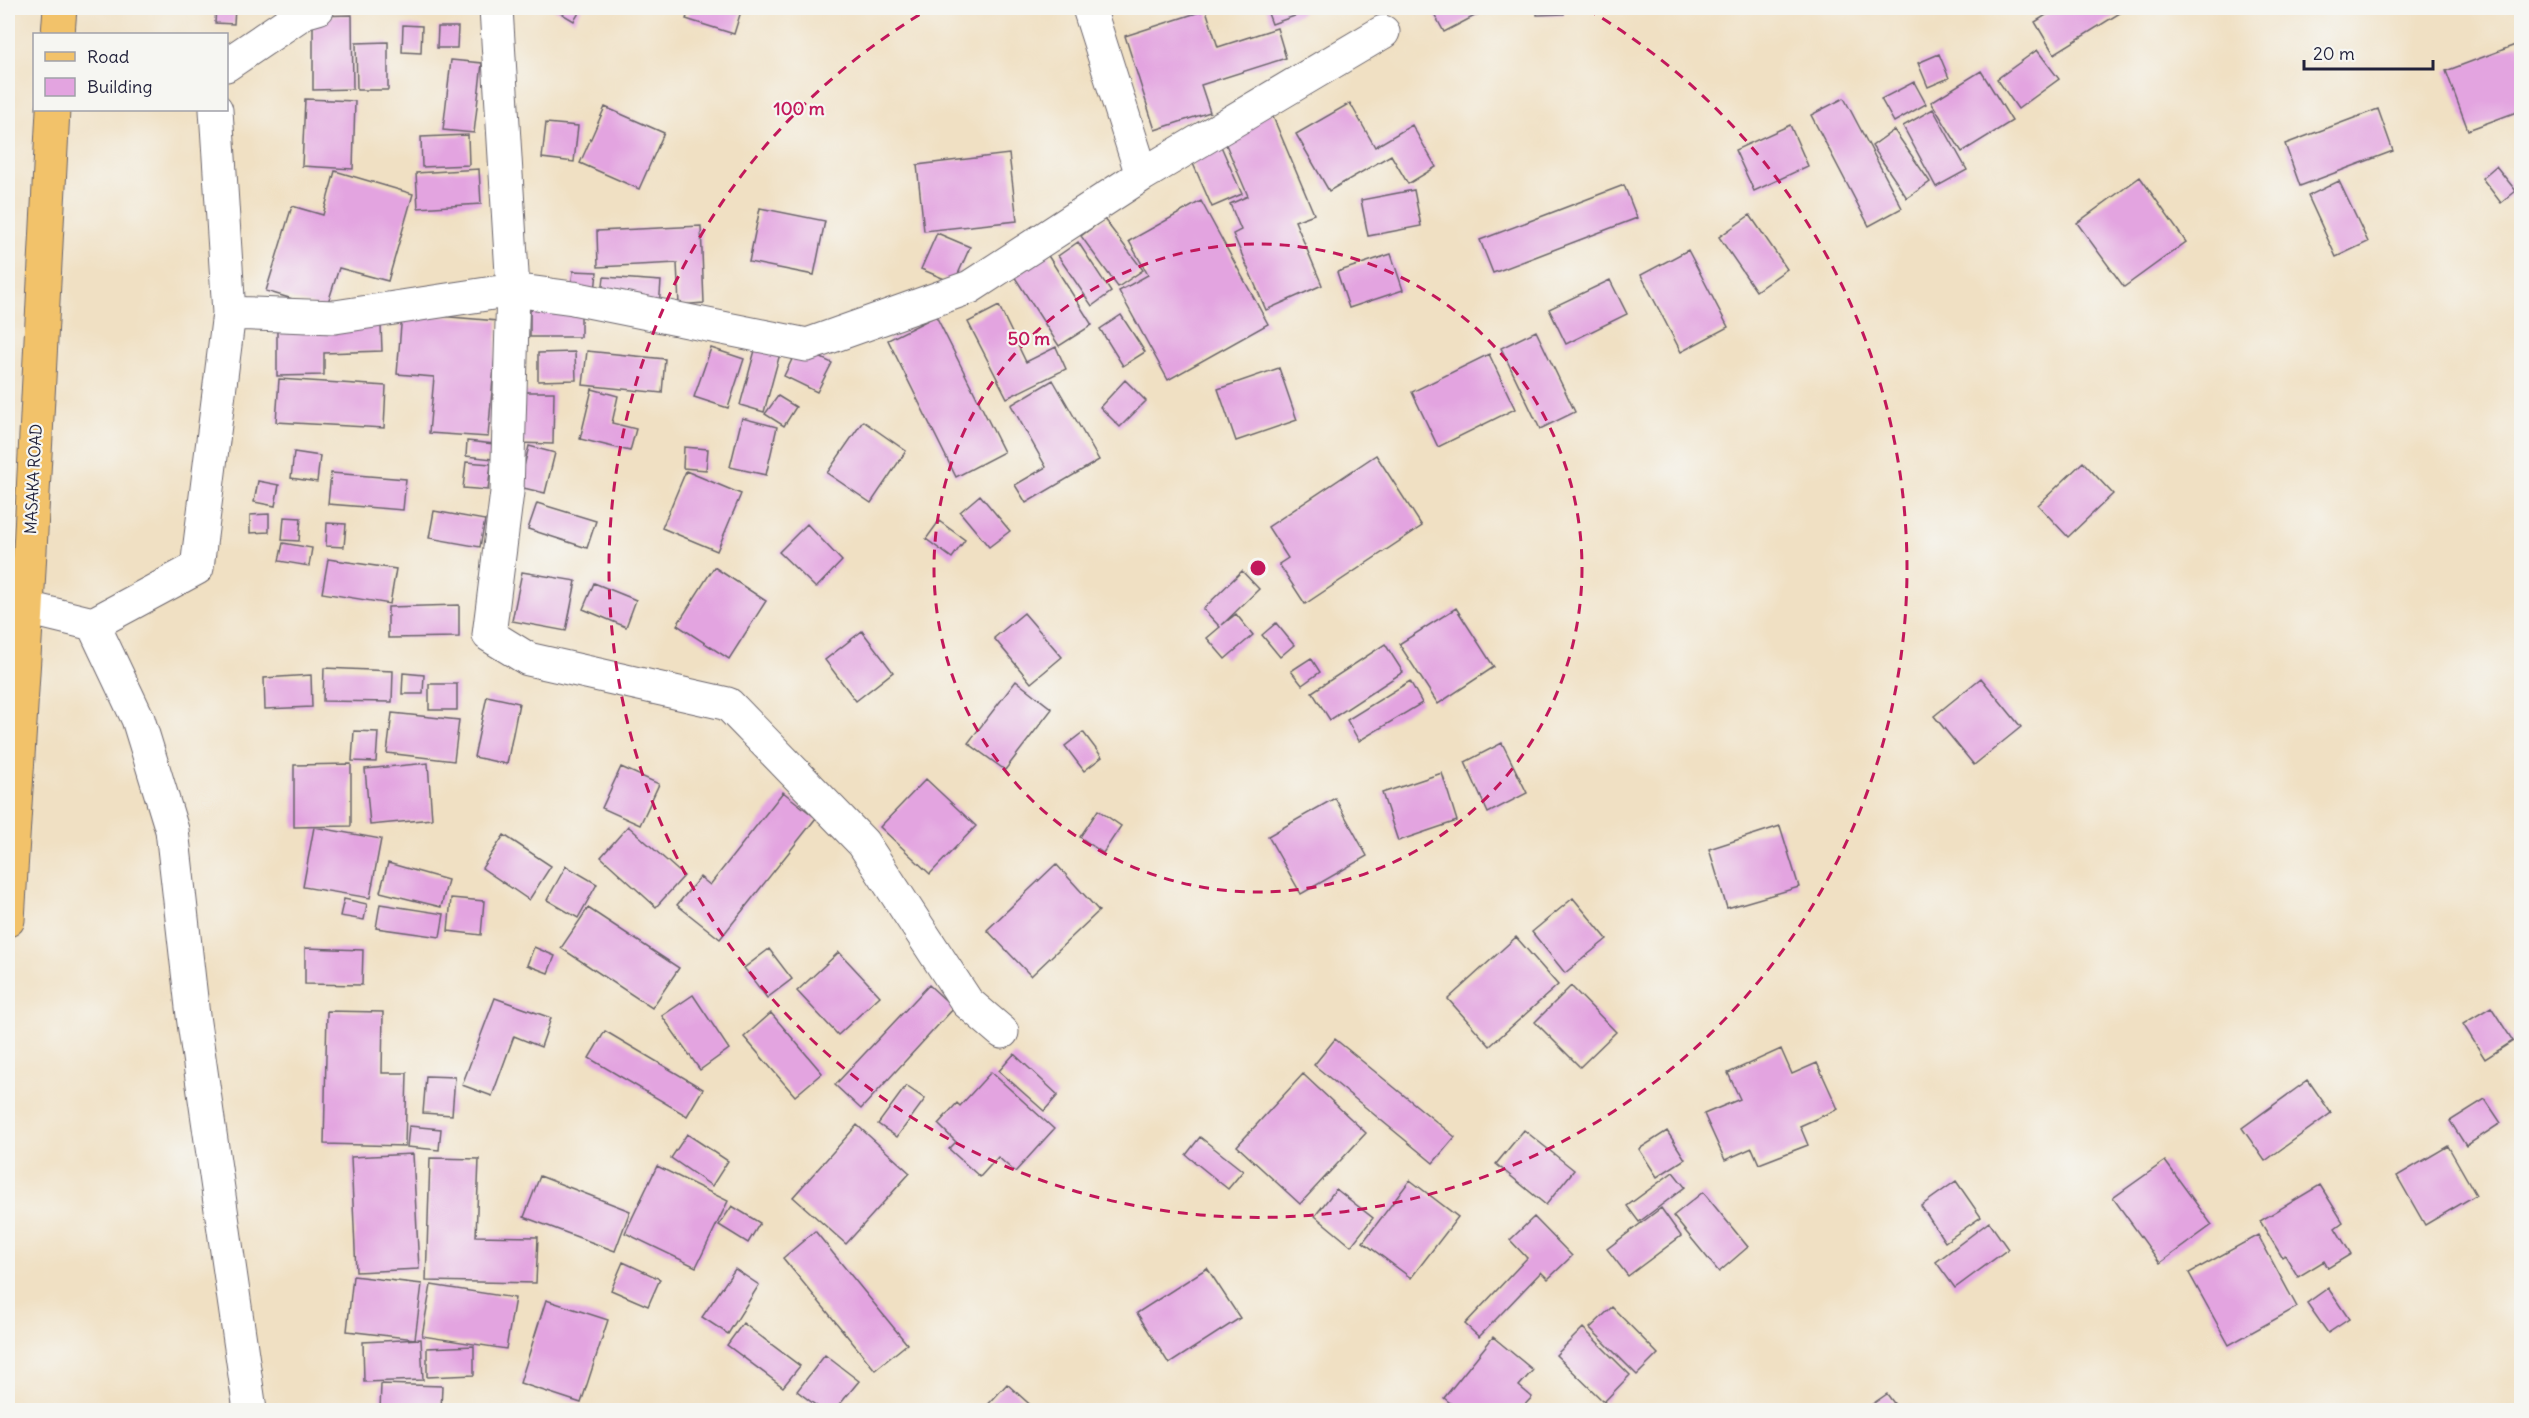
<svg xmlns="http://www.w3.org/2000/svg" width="2529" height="1418" viewBox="0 0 2529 1418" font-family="Delius,sans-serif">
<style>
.building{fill:#e3a4e0}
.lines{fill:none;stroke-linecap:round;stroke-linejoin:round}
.minor-casing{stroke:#6a646b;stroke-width:35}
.major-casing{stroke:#6a646b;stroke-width:35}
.minor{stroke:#fff;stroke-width:33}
.major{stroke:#f2c26a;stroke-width:33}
.ring{fill:none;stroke:#c2185b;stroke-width:3;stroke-dasharray:10 8}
.labels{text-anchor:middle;stroke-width:4.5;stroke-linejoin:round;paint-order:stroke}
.street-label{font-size:16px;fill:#22223b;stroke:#f6f6f2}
.centre{fill:#c2185b;stroke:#f6f6f2;stroke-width:3}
.ring-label{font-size:18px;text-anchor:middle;font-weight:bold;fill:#c2185b;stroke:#f6f6f2;stroke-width:4.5;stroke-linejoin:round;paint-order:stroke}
</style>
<rect width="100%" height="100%" fill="#f6f6f2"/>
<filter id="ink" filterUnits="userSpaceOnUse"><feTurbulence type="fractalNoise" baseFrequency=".0167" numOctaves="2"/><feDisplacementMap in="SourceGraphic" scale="12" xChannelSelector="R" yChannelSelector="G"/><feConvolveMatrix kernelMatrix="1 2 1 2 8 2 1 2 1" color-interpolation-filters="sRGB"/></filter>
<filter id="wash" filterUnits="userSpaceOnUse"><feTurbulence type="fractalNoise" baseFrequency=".008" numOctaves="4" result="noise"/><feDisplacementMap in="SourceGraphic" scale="24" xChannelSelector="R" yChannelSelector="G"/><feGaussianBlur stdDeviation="1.35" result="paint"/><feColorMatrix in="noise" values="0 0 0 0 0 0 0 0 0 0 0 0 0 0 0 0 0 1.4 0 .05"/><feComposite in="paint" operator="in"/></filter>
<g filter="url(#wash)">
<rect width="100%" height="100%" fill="#f0e0c3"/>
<g id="blocks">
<!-- building -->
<path class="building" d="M 216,8 L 235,8 L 234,24 L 215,23 Z
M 552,8 L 582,8 L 574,21 Z
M 690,8 L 742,8 L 734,34 L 686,19 Z
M 1266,8 L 1301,8 L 1303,13 L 1272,24 Z
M 1431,8 L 1490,8 L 1444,32 Z
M 1537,8 L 1564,8 L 1564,14 L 1537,15 Z
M 2057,8 L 2128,8 L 2054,54 L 2035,22 Z
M 1206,10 L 1218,47 L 1277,28 L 1286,58 L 1201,85 L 1210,112 L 1155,130 L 1125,36 Z
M 352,15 L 353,89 L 313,90 L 313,16 Z
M 403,25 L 422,26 L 421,53 L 402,52 Z
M 438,27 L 458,27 L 457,48 L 437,48 Z
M 388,42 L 388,90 L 357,90 L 356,43 Z
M 2518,44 L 2522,52 L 2522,110 L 2468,130 L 2446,71 Z
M 2037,50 L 2059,79 L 2018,109 L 1997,79 Z
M 1939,54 L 1949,78 L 1928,87 L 1918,63 Z
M 451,60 L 482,63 L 474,133 L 443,130 Z
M 1981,71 L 2012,121 L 1962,152 L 1931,102 Z
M 1914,82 L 1926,104 L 1894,122 L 1881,99 Z
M 1844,98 L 1902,208 L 1869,226 L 1811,115 Z
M 305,99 L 355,101 L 353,169 L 302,166 Z
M 1350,103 L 1375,147 L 1412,125 L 1436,167 L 1408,184 L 1391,155 L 1329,191 L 1296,134 Z
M 605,107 L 664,133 L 639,189 L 580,163 Z
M 1933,109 L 1967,170 L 1936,187 L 1903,126 Z
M 2378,109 L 2393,151 L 2300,186 L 2285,144 Z
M 1271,112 L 1314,214 L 1295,221 L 1322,285 L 1266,310 L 1233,234 L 1241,230 L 1230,204 L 1248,196 L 1221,133 Z
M 546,123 L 578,126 L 574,162 L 542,158 Z
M 1790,125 L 1808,166 L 1754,191 L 1735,150 Z
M 1894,130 L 1930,182 L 1907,198 L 1872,146 Z
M 468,135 L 469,165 L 422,167 L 421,137 Z
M 1217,137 L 1242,194 L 1212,207 L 1187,150 Z
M 1009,154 L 1017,221 L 924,231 L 917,165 Z
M 2496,166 L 2516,191 L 2501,203 L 2482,178 Z
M 479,169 L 481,204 L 418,208 L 416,173 Z
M 335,171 L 413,194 L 388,281 L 339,268 L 326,309 L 266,291 L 292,206 L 323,215 Z
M 2140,177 L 2186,242 L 2124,287 L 2077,223 Z
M 2339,181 L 2368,242 L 2336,257 L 2308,196 Z
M 1624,185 L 1637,218 L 1493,273 L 1480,240 Z
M 1414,190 L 1421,226 L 1368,236 L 1361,200 Z
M 1201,201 L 1268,324 L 1168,380 L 1119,291 L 1148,275 L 1129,241 Z
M 760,208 L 825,221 L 814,275 L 749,262 Z
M 1750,215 L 1787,269 L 1756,291 L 1719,237 Z
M 1104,219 L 1143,270 L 1118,287 L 1081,236 Z
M 701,226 L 704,303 L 679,305 L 677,263 L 598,267 L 597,231 Z
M 937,233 L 970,247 L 954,283 L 921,269 Z
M 1078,242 L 1111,292 L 1092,306 L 1058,256 Z
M 1688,250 L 1728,327 L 1681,352 L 1641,275 Z
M 1047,254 L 1092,325 L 1059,346 L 1014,276 Z
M 1391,254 L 1403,290 L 1349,308 L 1337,272 Z
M 573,271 L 597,272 L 595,292 L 571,290 Z
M 604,277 L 661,281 L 659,308 L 601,303 Z
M 1610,280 L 1627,314 L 1566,344 L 1549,309 Z
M 581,304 L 581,337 L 530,337 L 530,305 Z
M 999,306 L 1026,362 L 1056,347 L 1066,369 L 1007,398 L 968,322 Z
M 402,313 L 498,321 L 488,437 L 429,433 L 434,377 L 397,374 Z
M 1121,315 L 1145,352 L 1123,366 L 1100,329 Z
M 936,316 L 1004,452 L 956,477 L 888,340 Z
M 381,325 L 382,351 L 324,353 L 324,375 L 277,376 L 277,328 Z
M 1536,331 L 1575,412 L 1540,429 L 1501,348 Z
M 757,343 L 781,350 L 764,412 L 740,405 Z
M 798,347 L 832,363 L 817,392 L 784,376 Z
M 711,348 L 744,359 L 728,408 L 694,397 Z
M 587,351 L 665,359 L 662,393 L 583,385 Z
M 575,352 L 576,380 L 538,381 L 538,353 Z
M 1489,354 L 1515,409 L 1438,447 L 1412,392 Z
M 1279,368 L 1297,420 L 1236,441 L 1218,389 Z
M 279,379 L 386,386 L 384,428 L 276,422 Z
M 1053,380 L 1099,460 L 1026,503 L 1015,485 L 1046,467 L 1011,405 Z
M 1125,380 L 1146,401 L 1120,427 L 1100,407 Z
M 592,389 L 618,396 L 612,423 L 636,429 L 630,451 L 580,439 Z
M 518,392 L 554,392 L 553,444 L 517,443 Z
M 778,396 L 796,407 L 784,426 L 765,414 Z
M 742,418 L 777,427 L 766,475 L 730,467 Z
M 863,421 L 906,451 L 871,503 L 827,473 Z
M 467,441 L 494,444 L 493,459 L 466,456 Z
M 529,446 L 555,453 L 545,493 L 519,487 Z
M 684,447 L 708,449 L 706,470 L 683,468 Z
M 294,452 L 320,456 L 317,482 L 291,478 Z
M 1376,455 L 1422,526 L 1305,604 L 1279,564 L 1288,558 L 1268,527 Z
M 466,462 L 491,464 L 488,490 L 463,488 Z
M 2083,462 L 2113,494 L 2068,537 L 2038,505 Z
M 686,471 L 741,494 L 717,551 L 662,528 Z
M 331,473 L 406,479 L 403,510 L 328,504 Z
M 258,481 L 279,485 L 275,506 L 254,502 Z
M 980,495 L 1010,531 L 989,547 L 960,512 Z
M 537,503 L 596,521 L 587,548 L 528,529 Z
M 434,511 L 485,520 L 480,547 L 429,538 Z
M 269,514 L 269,532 L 250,533 L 250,515 Z
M 284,517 L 301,518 L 299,541 L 282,540 Z
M 939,521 L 965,540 L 952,558 L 926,539 Z
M 327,523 L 346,524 L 344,547 L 326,546 Z
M 807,524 L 842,561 L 816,588 L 779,552 Z
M 283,543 L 312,548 L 309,566 L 279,561 Z
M 328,559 L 396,569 L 390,604 L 322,593 Z
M 714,567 L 766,601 L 729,659 L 677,625 Z
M 1242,571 L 1259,589 L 1222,625 L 1236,614 L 1253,635 L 1225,659 L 1207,638 L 1220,627 L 1203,609 Z
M 522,572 L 576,581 L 566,631 L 512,621 Z
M 594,583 L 636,600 L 626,627 L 583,609 Z
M 459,605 L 459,637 L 388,638 L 388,607 Z
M 1456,608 L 1494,667 L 1438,704 L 1399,644 Z
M 1024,613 L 1062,657 L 1031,683 L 994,638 Z
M 1276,623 L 1294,645 L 1280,657 L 1262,635 Z
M 862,631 L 893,672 L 856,701 L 825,660 Z
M 1385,644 L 1403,672 L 1330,720 L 1312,692 Z
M 1311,658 L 1320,672 L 1302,685 L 1291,671 Z
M 324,668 L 393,671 L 392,702 L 323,701 Z
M 403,673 L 424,675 L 423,694 L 402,694 Z
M 311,675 L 312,707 L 265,709 L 264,678 Z
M 1981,678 L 2021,727 L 1974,765 L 1934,716 Z
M 1016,681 L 1052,709 L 1005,770 L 968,743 Z
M 1410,681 L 1422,703 L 1359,741 L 1347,720 Z
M 429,684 L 457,684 L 457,710 L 429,710 Z
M 487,696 L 519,703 L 507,764 L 474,757 Z
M 392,713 L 459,720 L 454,761 L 387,753 Z
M 354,731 L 378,732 L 376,762 L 352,761 Z
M 1083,732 L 1102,757 L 1084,771 L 1065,746 Z
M 1502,743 L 1527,793 L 1488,813 L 1465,762 Z
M 428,763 L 432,819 L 370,825 L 365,769 Z
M 351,764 L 351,826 L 294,827 L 294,765 Z
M 621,767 L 659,784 L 640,825 L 602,808 Z
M 1442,773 L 1457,821 L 1398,841 L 1382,793 Z
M 926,779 L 976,826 L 930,874 L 880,827 Z
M 783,792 L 816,818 L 720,939 L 677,905 L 700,877 L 710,885 Z
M 1335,798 L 1367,856 L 1301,894 L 1268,836 Z
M 1098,810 L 1121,826 L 1103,853 L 1080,837 Z
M 628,826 L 684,876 L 656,907 L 601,857 Z
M 1780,826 L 1799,887 L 1727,908 L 1709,849 Z
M 314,827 L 381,839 L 370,898 L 303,887 Z
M 504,835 L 551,866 L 529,900 L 482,868 Z
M 388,863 L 448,880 L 441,907 L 380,892 Z
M 1056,864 L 1099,911 L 1031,976 L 987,930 Z
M 566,866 L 597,884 L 578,918 L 547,900 Z
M 451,898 L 484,901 L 481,935 L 448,931 Z
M 1573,898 L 1607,939 L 1565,973 L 1532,932 Z
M 344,899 L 367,904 L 364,920 L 340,916 Z
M 380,904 L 444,914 L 440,937 L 376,928 Z
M 588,908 L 679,968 L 652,1008 L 561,948 Z
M 1516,937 L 1558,985 L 1490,1046 L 1448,999 Z
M 534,947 L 555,956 L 548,973 L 527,965 Z
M 305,948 L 363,950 L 362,985 L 305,984 Z
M 769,949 L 792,979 L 767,998 L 744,968 Z
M 839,952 L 880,996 L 838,1035 L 797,991 Z
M 929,985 L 954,1008 L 861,1109 L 835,1085 Z
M 1571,986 L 1616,1032 L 1580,1067 L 1535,1022 Z
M 693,995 L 729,1049 L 700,1070 L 662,1016 Z
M 495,998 L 551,1018 L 541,1047 L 514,1036 L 492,1096 L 462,1085 Z
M 2491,1007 L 2513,1041 L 2485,1059 L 2463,1024 Z
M 327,1011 L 383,1012 L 382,1073 L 407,1073 L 405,1146 L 324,1144 Z
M 771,1013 L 822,1073 L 795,1096 L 744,1037 Z
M 605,1031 L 703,1089 L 687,1116 L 589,1058 Z
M 1335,1039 L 1455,1137 L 1433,1163 L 1314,1065 Z
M 1781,1049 L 1792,1074 L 1817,1063 L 1838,1109 L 1800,1126 L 1808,1145 L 1759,1164 L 1752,1148 L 1725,1160 L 1704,1114 L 1740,1099 L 1728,1073 Z
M 1014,1054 L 1058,1095 L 1044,1111 L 999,1071 Z
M 991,1072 L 1054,1129 L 1015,1172 L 998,1157 L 980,1177 L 949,1149 L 956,1142 L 938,1124 L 957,1103 L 960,1106 Z
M 1303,1074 L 1366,1133 L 1300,1204 L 1237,1146 Z
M 426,1076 L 455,1077 L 452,1115 L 423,1113 Z
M 2308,1080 L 2331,1113 L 2265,1161 L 2242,1128 Z
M 906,1086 L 925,1099 L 897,1137 L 878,1124 Z
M 2485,1099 L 2501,1123 L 2466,1146 L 2450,1121 Z
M 857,1125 L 910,1173 L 846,1244 L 793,1197 Z
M 409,1126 L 441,1129 L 439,1150 L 407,1147 Z
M 1524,1130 L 1574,1170 L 1546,1205 L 1496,1164 Z
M 1667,1131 L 1685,1159 L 1657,1177 L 1639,1149 Z
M 687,1134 L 728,1161 L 712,1186 L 671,1158 Z
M 1200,1137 L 1243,1171 L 1228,1189 L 1186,1155 Z
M 2448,1146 L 2476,1195 L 2425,1225 L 2397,1176 Z
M 413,1154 L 419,1269 L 356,1272 L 351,1157 Z
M 430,1158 L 479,1159 L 476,1236 L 538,1237 L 536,1283 L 426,1281 Z
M 2165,1161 L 2212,1225 L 2160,1263 L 2113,1198 Z
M 657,1166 L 728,1201 L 696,1267 L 625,1233 Z
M 1673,1172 L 1685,1187 L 1639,1222 L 1627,1206 Z
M 540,1176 L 630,1211 L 615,1251 L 524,1217 Z
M 1410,1180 L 1458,1217 L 1411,1278 L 1363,1242 Z
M 1956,1181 L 1981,1217 L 1945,1242 L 1921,1206 Z
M 2320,1185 L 2343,1222 L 2335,1228 L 2351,1254 L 2328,1268 L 2324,1261 L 2298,1277 L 2285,1255 L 2282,1257 L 2260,1221 Z
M 1336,1189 L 1373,1218 L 1351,1246 L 1315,1216 Z
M 1703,1192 L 1748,1247 L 1719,1272 L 1673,1216 Z
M 732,1206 L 760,1223 L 748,1243 L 719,1225 Z
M 1661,1208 L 1681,1236 L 1628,1276 L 1607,1249 Z
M 1534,1217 L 1572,1256 L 1548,1279 L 1541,1272 L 1479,1337 L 1465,1324 L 1527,1258 L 1510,1240 Z
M 1989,1222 L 2008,1249 L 1955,1288 L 1936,1262 Z
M 815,1231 L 907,1344 L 875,1370 L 783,1258 Z
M 2258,1235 L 2297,1307 L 2229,1345 L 2189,1273 Z
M 623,1262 L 660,1279 L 648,1306 L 611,1290 Z
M 1207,1268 L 1240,1318 L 1169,1364 L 1137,1313 Z
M 735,1269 L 759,1285 L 728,1334 L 702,1317 Z
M 353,1276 L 422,1284 L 415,1339 L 347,1331 Z
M 431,1285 L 515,1298 L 506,1349 L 422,1336 Z
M 2328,1288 L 2349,1319 L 2328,1333 L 2307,1303 Z
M 546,1300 L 608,1320 L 581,1403 L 520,1383 Z
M 1612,1307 L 1658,1354 L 1637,1375 L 1590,1328 Z
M 743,1323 L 800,1366 L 783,1387 L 727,1345 Z
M 1583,1328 L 1630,1375 L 1604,1402 L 1556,1355 Z
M 1493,1337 L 1533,1370 L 1519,1386 L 1532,1397 L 1520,1410 L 1459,1410 L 1444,1398 Z
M 421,1339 L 423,1380 L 364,1382 L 363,1342 Z
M 474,1346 L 474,1375 L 427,1377 L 427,1348 Z
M 825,1355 L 859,1381 L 835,1410 L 822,1410 L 797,1391 Z
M 381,1384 L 442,1386 L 441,1410 L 380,1410 Z
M 1007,1384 L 1036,1410 L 983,1410 Z
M 1887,1394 L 1899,1410 L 1864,1410 Z"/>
</g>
</g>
<g filter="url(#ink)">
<use href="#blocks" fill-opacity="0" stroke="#6a646b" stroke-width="1.5"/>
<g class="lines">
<!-- minor casing -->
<g class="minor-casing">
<path id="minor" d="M 496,8 L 513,290 L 507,492 L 489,635 L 528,659 L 728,704 L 863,843 L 967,1002 L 1002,1032
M 1089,8 L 1142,175
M 226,65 L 304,12 L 318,8
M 229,313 L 335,317 L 513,290 L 573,298 L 807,345 L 970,287 L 1142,175 L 1383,32
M 27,608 L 93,624 L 138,719 L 172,830 L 193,1016 L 250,1410
M 93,624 L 197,568 L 229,313 L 216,110"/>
</g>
<!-- major casing -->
<g class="major-casing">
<path id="major" d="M 58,34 L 60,8
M 8,920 L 27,608 L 53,110"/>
</g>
<!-- minor -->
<use href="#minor" class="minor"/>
<!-- major -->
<use href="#major" class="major"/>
</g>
</g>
<!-- distance rings -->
<g class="ring">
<circle cx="1258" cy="568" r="324"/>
<path d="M1587 9A649 649 0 1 1 929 9"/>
</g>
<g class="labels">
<!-- street labels -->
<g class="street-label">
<text transform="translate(33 479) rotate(-87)" y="6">MASAKA ROAD</text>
</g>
</g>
<circle cx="1258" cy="568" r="9" class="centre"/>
<g class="ring-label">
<text x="799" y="115">100 m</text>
<text x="1029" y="345">50 m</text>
</g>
<!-- margin -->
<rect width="2529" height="1418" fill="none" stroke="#f6f6f2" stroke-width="30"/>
<!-- legend -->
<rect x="33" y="33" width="195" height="78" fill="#f6f6f2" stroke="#a1a1a9" stroke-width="1.5"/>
<rect x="45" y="52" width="30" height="9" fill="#f2c26a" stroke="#a1a1a9" stroke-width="1.5"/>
<text x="87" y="63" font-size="18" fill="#22223b">Road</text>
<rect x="45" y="78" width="30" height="18" fill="#e3a4e0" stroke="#a1a1a9" stroke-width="1.5"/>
<text x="87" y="93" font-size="18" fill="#22223b">Building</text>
<!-- scale -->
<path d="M2304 60v9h129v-9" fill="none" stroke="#22223b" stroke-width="3"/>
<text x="2313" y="60" font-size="18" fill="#22223b" stroke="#f6f6f2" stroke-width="4.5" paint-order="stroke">20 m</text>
</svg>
